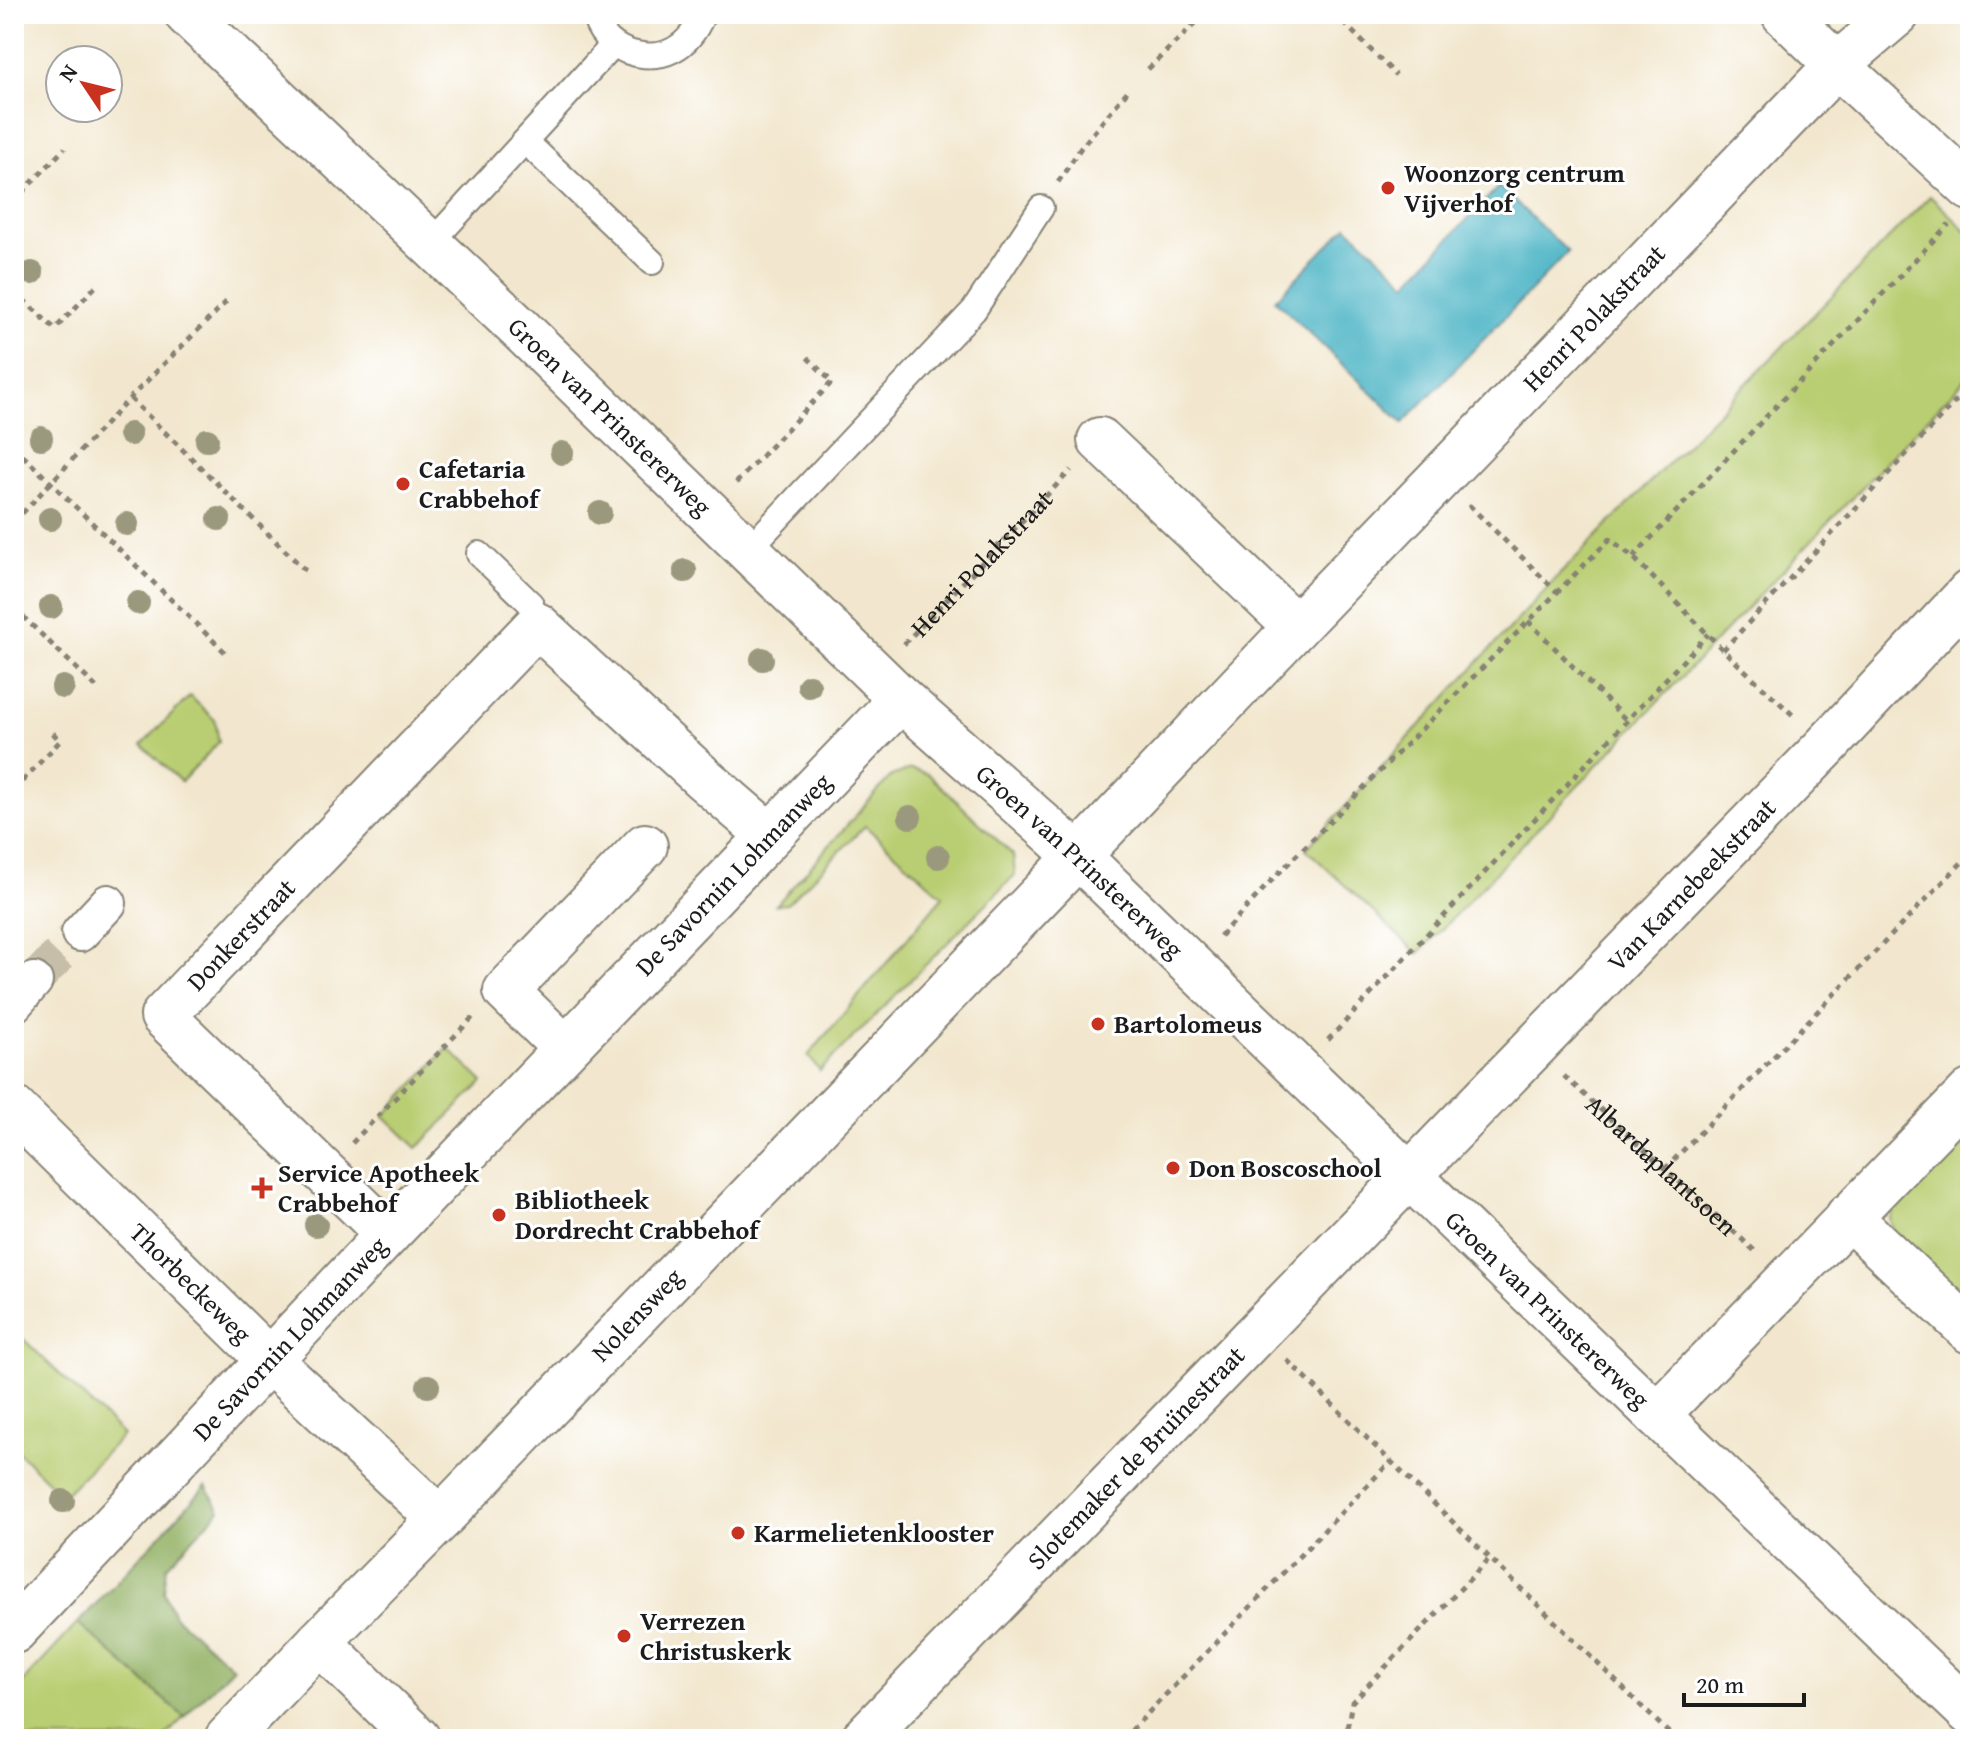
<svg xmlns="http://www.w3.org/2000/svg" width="1984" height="1753" viewBox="0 0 1984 1753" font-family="'Gentium Book Plus',serif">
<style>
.green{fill:#b9ce72;stroke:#6a7547;stroke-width:2}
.forest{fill:#92b164;stroke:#576640;stroke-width:2}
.water{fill:#45b1c3;stroke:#306670;stroke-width:2}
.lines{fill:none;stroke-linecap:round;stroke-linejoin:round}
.pedestrian-tunnel{stroke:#c7beaa;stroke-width:36;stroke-dasharray:36 18;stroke-linecap:butt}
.service-casing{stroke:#878275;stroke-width:28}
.pedestrian-casing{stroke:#878275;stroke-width:40}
.minor-casing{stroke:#878275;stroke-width:48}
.tertiary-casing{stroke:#878275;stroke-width:48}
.path{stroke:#878275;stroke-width:5;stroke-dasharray:6 6;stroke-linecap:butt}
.service{stroke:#fff;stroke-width:24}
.pedestrian{stroke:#fff;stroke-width:36}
.minor{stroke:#fff;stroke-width:44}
.tertiary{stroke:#fff;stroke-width:44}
.tree{fill:#9b997d}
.poi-dot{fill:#c8321e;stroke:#fff;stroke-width:3}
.labels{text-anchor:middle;stroke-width:6;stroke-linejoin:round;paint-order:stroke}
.poi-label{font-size:26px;font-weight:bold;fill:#1c1c1c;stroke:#fff;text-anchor:start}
.street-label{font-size:26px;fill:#1c1c1c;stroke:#fff}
</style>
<rect width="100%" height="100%" fill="#fff"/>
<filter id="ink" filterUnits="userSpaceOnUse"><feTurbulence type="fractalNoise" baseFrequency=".0125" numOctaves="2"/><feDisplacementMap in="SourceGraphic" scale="16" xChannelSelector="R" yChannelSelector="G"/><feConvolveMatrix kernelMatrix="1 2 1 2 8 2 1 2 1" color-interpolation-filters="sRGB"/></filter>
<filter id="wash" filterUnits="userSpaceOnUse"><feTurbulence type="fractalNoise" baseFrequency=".006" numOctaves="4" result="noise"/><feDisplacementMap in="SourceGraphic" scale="32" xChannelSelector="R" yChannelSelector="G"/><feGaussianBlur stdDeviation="1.8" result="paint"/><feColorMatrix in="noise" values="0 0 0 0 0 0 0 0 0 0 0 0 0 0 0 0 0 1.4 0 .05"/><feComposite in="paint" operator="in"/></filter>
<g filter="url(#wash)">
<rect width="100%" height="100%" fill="#f2e7ce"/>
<!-- green -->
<path class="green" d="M 1930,196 L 1970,234 L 1970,374 L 1418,954 L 1306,849 L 1559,575 Z
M 190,696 L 215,720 L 219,742 L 181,782 L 142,745 Z
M 911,769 L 928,774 L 1013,855 L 1015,875 L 820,1071 L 808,1056 L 943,896 L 865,826 L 787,904 L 776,905 L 891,776 Z
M 448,1048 L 483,1082 L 417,1148 L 384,1116 Z
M 1970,1126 L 1970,1307 L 1895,1237 L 1890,1220 L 1896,1202 Z
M 14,1330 L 123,1435 L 63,1496 L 14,1448 Z
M 78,1623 L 184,1717 L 163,1739 L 14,1739 L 14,1692 Z"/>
<!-- forest -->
<path class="forest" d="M 206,1486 L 220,1510 L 167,1566 L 164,1592 L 174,1616 L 233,1667 L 184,1717 L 78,1623 Z"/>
<!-- water -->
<path class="water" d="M 1499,186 L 1568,252 L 1403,423 L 1275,300 L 1347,226 L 1407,283 Z"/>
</g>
<g filter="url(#ink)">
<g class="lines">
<!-- pedestrian-tunnel -->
<path class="pedestrian-tunnel" d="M 34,981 L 80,933"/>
<!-- service casing -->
<g class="service-casing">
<path id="service" d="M 594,14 C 598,32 610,44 626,51 C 662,64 689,48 703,14
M 525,141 L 652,262
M 431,243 L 613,45
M 749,549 L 974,310 L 1041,208
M 479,554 L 531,604 L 537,625"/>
</g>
<!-- pedestrian casing -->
<g class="pedestrian-casing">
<path id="pedestrian" d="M 80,933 L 108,903
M 14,1004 L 34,981"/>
</g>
<!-- minor casing -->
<g class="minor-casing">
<g id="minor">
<path id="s3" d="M 187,14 L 519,328 L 901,699"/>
<path d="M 1784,14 L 1837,65 L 1970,188"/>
<path d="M 1100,440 L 1296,627"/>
<path d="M 565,1048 L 506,991 L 645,846"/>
<path d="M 1848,1216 L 1970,1331"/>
<path id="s4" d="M 388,1234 L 163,1016 L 537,625 L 704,779 L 769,835"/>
<path d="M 270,1361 L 440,1519"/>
<path d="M 1657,1415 L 1970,1092"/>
<path d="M 319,1642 L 418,1739"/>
<path id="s5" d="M 227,1739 L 319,1642 L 440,1519 L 1078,856 L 1296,627 L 1837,65 L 1897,14"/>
<path id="s6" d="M 863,1739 L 1826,746 L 1970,592"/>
</g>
</g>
<!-- tertiary casing -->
<g class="tertiary-casing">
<g id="tertiary">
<path id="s7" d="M 14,1109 L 270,1361"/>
<path id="s8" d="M 14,1631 L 388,1234 L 901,699 L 1078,856 L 1657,1415 L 1970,1713"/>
</g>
</g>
<!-- path -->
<g class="path">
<path d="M 1335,14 L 1396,75"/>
<path d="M 1148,69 L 1205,14"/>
<path d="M 1058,182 L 1080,149 L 1130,88"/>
<path d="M 14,201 L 65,148"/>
<path d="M 14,291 L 55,329 L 96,286"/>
<path d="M 130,398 L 308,573"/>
<path d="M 14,447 L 228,655"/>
<path d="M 736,483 L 832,382 L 807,357"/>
<path d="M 1469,505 L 1557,592"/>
<path d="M 14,522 L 130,398 L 227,301"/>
<path d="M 1633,557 L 1949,224"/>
<path d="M 14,608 L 97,688"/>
<path d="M 1528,621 L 1627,721"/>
<path id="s1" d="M 904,644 L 1071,470"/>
<path d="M 1723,650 L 1970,386"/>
<path d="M 14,790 L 60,741 L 53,733"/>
<path d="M 1220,936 L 1271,881 L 1610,539 L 1633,557 L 1723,650 L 1795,717"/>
<path d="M 1328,1040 L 1708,634"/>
<path id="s2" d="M 1564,1076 L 1757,1253"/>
<path d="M 352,1143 L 473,1017"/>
<path d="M 1665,1169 L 1970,854"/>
<path d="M 1287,1360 L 1675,1739"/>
<path d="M 1123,1739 L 1391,1461"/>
<path d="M 1345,1739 L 1352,1702 L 1490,1558"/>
</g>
<!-- service -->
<use href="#service" class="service"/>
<!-- pedestrian -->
<use href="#pedestrian" class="pedestrian"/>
<!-- minor -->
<use href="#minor" class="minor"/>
<!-- tertiary -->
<use href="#tertiary" class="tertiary"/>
</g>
<!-- trees -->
<g class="tree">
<circle cx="32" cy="273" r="12"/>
<circle cx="130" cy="434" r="12"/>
<circle cx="41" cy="438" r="12"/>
<circle cx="207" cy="440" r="12"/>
<circle cx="562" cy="453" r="12"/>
<circle cx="600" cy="513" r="12"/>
<circle cx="50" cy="519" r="12"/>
<circle cx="219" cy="519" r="12"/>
<circle cx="127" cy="524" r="12"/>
<circle cx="685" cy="571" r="12"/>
<circle cx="138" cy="603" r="12"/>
<circle cx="51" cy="607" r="12"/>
<circle cx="762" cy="659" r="12"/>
<circle cx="809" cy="686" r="12"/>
<circle cx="63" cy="687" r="12"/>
<circle cx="910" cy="817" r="12"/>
<circle cx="938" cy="857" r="12"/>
<circle cx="316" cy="1225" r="12"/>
<circle cx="428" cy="1386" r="12"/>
<circle cx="63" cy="1501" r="12"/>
</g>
</g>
<!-- markers -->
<g class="poi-dot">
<circle cx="1388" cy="188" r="8"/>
<circle cx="403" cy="484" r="8"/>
<circle cx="1098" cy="1024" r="8"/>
<circle cx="1173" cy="1168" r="8"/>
<path d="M258 1176h8v8h8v8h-8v8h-8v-8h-8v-8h8z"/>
<circle cx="499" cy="1215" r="8"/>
<circle cx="738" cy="1533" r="8"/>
<circle cx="624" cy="1636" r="8"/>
</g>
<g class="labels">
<!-- poi labels -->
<g class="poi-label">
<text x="1404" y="182">Woonzorg centrum<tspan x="1404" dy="30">Vijverhof</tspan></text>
<text x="419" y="478">Cafetaria<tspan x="419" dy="30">Crabbehof</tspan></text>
<text x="1114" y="1033">Bartolomeus</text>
<text x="1189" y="1177">Don Boscoschool</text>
<text x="278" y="1182">Service Apotheek<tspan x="278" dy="30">Crabbehof</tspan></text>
<text x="515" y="1209">Bibliotheek<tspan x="515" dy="30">Dordrecht Crabbehof</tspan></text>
<text x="754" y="1542">Karmelietenklooster</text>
<text x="640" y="1630">Verrezen<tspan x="640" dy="30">Christuskerk</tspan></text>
</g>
<!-- street labels -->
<g class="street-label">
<text dy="9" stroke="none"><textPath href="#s5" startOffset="1972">Henri Polakstraat</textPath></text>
<text dy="9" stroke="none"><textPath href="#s3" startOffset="584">Groen van Prinstererweg</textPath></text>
<text dy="9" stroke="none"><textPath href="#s1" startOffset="112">Henri Polakstraat</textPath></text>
<text dy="9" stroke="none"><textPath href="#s8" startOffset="1528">Groen van Prinstererweg</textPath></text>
<text dy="9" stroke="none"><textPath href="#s8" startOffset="1044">De Savornin Lohmanweg</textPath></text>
<text dy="9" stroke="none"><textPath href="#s6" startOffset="1190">Van Karnebeekstraat</textPath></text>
<text dy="9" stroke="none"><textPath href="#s4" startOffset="426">Donkerstraat</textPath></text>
<text dy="9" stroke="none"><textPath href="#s2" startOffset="132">Albardaplantsoen</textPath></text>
<text dy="9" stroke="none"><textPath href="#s7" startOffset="248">Thorbeckeweg</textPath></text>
<text dy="9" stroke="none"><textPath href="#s8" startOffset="2176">Groen van Prinstererweg</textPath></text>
<text dy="9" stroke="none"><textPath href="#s5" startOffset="590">Nolensweg</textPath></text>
<text dy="9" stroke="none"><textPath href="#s8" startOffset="402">De Savornin Lohmanweg</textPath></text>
<text dy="9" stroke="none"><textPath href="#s6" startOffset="392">Slotemaker de Bruïnestraat</textPath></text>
</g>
</g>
<!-- margin -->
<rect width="1984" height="1753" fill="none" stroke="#fff" stroke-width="48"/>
<!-- north arrow -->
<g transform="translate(84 84) rotate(305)"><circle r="38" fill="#ffffff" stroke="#a4a4a4" stroke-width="2"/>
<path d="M0-6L14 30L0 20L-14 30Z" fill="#c8321e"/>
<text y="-12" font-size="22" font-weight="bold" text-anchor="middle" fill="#1c1c1c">N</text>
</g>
<!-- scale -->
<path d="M1684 1693v12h120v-12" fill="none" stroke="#1c1c1c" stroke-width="4"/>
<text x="1696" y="1693" font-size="24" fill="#1c1c1c" stroke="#ffffff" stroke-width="6" paint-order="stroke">20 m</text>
</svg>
